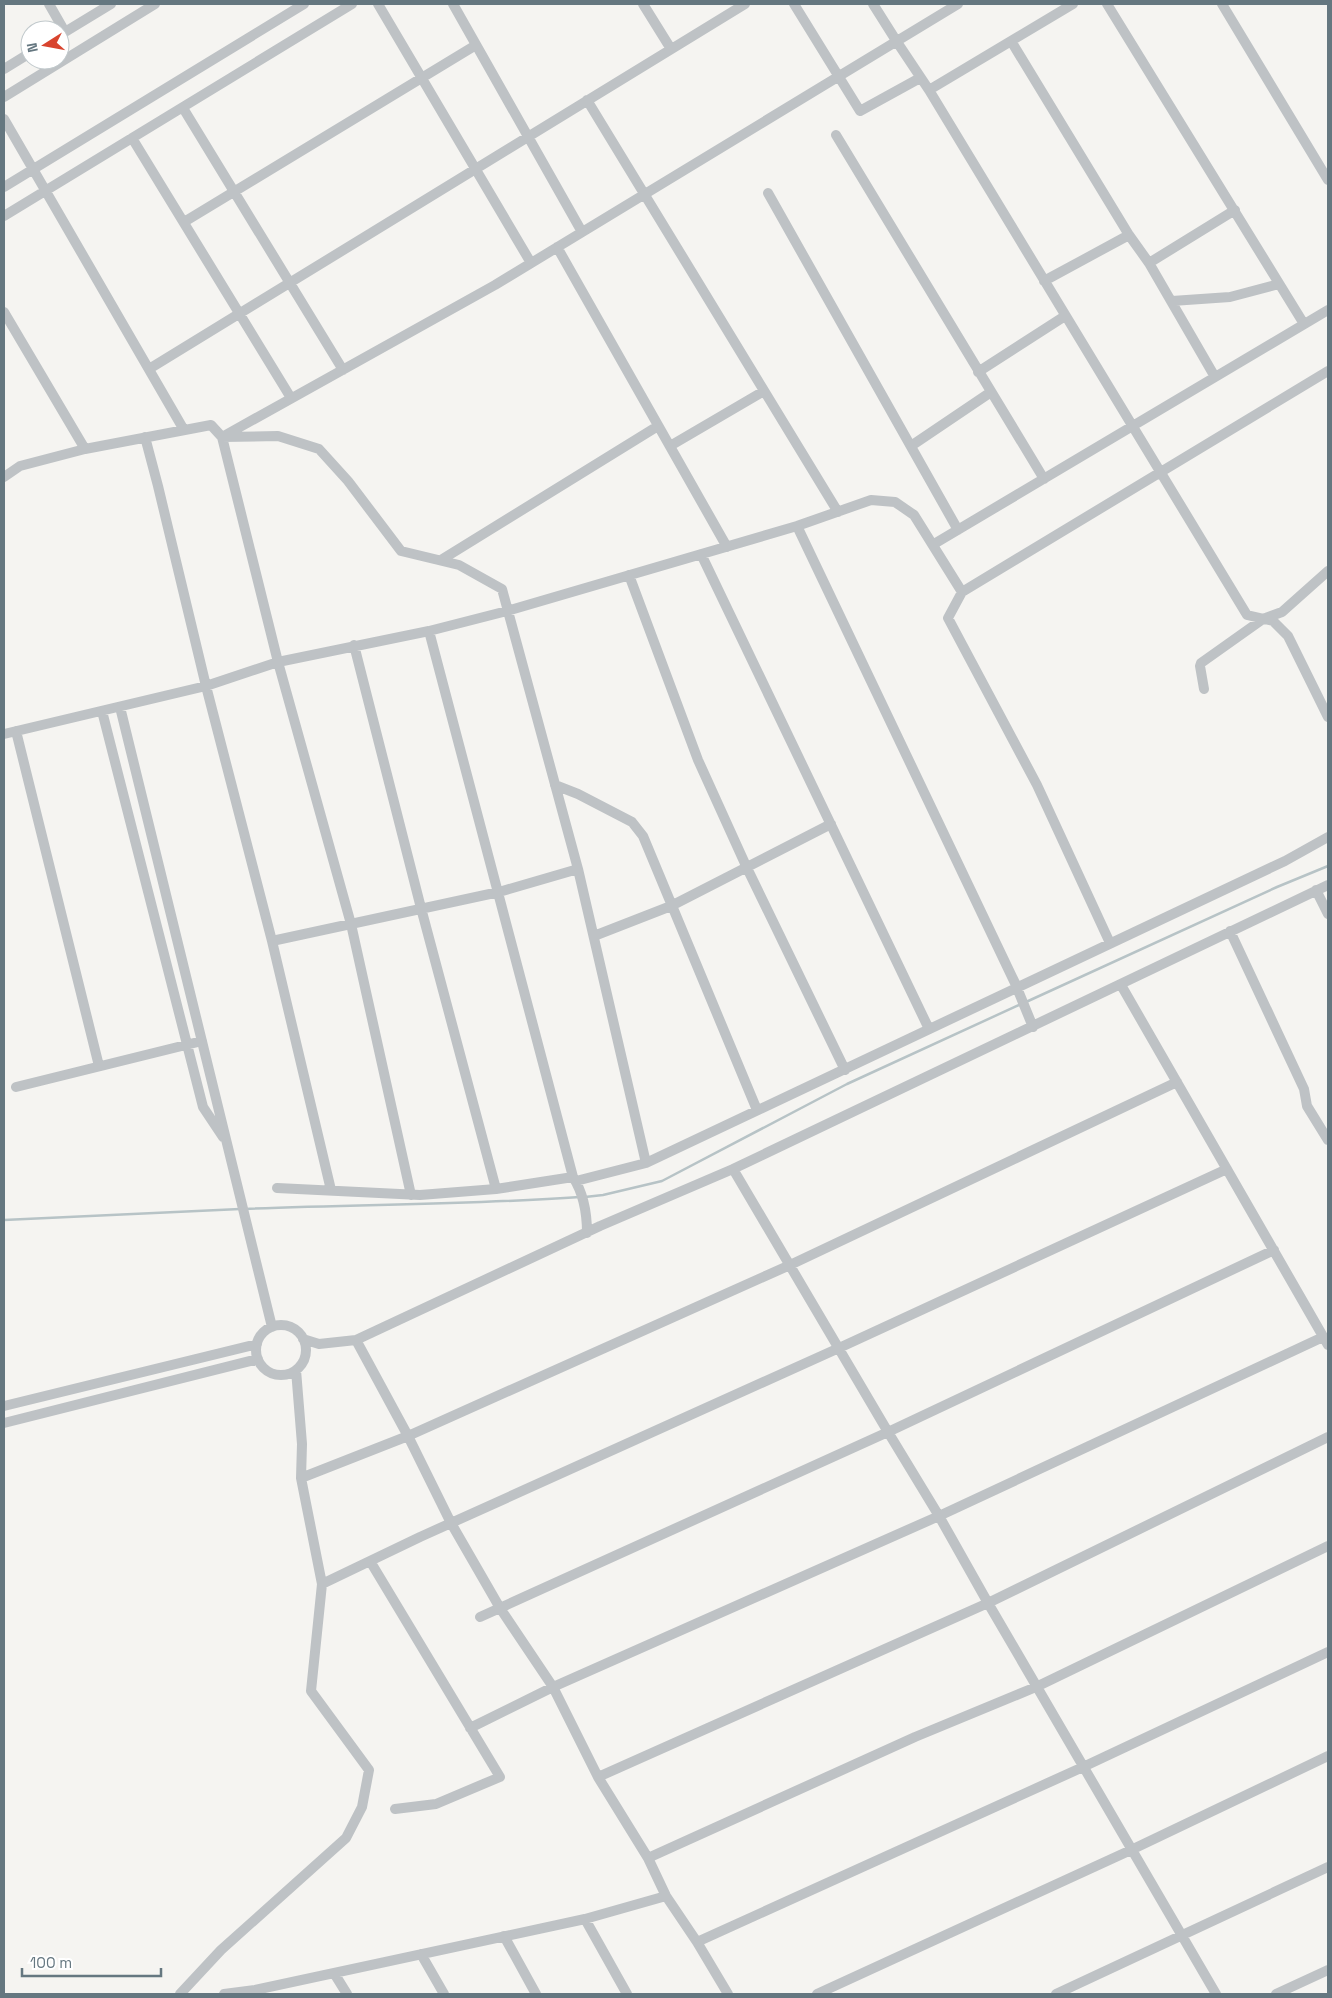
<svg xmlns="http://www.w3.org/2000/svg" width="1332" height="1998" viewBox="0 0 1332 1998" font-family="'Space Grotesk',sans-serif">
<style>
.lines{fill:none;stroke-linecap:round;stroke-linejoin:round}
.stream{stroke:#b7c3c6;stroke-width:2.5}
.street{stroke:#bec2c5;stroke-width:10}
</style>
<rect width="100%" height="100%" fill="#f5f4f1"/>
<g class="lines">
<!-- stream -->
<path class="stream" d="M 1026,1002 L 1277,887 L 1328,866
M 585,1197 L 603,1195 L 662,1181 L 847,1084 L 1021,1004
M 245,1209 C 357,1204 468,1205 580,1197
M 4,1220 L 240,1209"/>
<!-- street -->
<path class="street" d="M 49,4 L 65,32
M 378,4 L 531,263
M 453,4 L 582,232
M 643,4 L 671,49
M 794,4 L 860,111 L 920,78
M 873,4 L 897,42 L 929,90 L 1247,615 L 1273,621 L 1288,636 L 1328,717
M 1107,4 L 1304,324
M 1222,4 L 1328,180
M 60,35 L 111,4
M 1011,41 L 1129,235
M 4,69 L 30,53
M 929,90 L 1073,4
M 4,97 L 155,4
M 587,100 L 838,512
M 183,108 L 343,370
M 4,119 L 184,430
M 836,135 L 1044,479
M 132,138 L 291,398
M 4,187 L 304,4
M 768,193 L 958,530
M 4,216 L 352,4
M 184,222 L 476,45
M 557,247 L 727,547
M 1149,263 L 1215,377
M 1044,281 L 1129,235 L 1149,263 L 1235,210
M 1172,301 L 1230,297 L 1279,284
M 4,312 L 85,449
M 149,369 L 745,4
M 978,372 L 1065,316
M 145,437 L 158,486 L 206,686 L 272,941 L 331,1190
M 670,446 L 764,391
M 911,446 L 991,392
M 4,477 L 20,466 L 85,449 L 211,425 L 222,437 L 278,436 L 319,449 L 348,481 L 401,551 L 459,565 L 502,589 L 578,869 L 646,1163
M 797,526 L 1015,983 L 1033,1027
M 934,544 L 1328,310
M 701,554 L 929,1029
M 441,560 L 658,426
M 629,575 L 698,760 L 747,868 L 845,1070
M 962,592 L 1328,371
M 429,631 L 573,1177 C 584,1194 587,1214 587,1233
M 354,645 L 421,908 L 496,1189
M 1204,689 L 1200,666 L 1201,663 L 1263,619 L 1282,612 L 1328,571
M 120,707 L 272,1327
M 102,711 L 203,1107 L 223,1137
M 16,731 L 99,1066
M 4,734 L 206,686 L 278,662 L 429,631 L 507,611 L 797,526 L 871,500 L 895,502 L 914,515 L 962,592 L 948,618 L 1037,785 L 1110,943
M 555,785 L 578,794 L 632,822 L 643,836 L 757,1110
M 1316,890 L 1328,914
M 1230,931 L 1304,1089 L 1307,1106 L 1328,1140
M 594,936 L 671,906 L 831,824
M 272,941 L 499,892 L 578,869
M 1121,985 L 1328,1345
M 16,1087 L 202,1041
M 733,1169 L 888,1432 L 939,1516 L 988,1603 L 1216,1994
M 576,1181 L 646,1163 L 1285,861 L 1328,837
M 277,1188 L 420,1195 L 496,1189 L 573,1177
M 411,1195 L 351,924 L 278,662 L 222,437 L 495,285 L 958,4
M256 1350a25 25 0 1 1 50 0a25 25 0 1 1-50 0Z
M 303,1339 L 319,1344 L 356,1340 L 600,1226 L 733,1169 L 1328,885
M 356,1340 L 408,1436 L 451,1523 L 500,1608 L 553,1687 L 598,1777 L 648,1858 L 666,1896 L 697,1942 L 728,1994
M 4,1406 L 257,1344
M 4,1423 L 258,1359
M 301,1478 L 408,1436 L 790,1265 L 1177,1082
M 370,1561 L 500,1777 L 436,1804 L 395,1809
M 322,1584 L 420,1537 L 839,1348 L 1227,1169
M 480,1617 L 888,1432 L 1274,1250
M 470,1728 L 553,1687 L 939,1516 L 1323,1337
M 598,1777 L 988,1603 L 1328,1437
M 648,1858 L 915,1737 L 1036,1687 L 1328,1546
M 585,1919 L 627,1994
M 504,1936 L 536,1994
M 697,1942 L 1083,1767 L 1328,1652
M 421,1954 L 444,1994
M 334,1973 L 347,1994
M 180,1994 L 221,1950 L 346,1838 L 362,1807 L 369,1770 L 311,1691 L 322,1584 L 301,1478 L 302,1444 L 296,1370
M 224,1994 L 255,1990 L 585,1919 L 666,1896
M 817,1994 L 1131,1850 L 1328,1756
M 1056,1994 L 1328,1867
M 1276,1994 L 1328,1970"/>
</g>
<!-- border -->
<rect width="1332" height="1998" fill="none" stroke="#657780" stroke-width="10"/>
<!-- north arrow -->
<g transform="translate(45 45) rotate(259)"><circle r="24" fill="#ffffff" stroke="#c1c9cc"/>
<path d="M0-4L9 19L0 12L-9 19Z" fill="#d8442e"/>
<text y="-8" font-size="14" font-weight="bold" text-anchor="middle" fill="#657780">N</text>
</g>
<!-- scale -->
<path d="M22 1968v8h139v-8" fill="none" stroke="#657780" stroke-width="2.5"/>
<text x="30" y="1968" font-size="15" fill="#657780" stroke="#ffffff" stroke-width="4" paint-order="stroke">100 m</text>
</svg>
